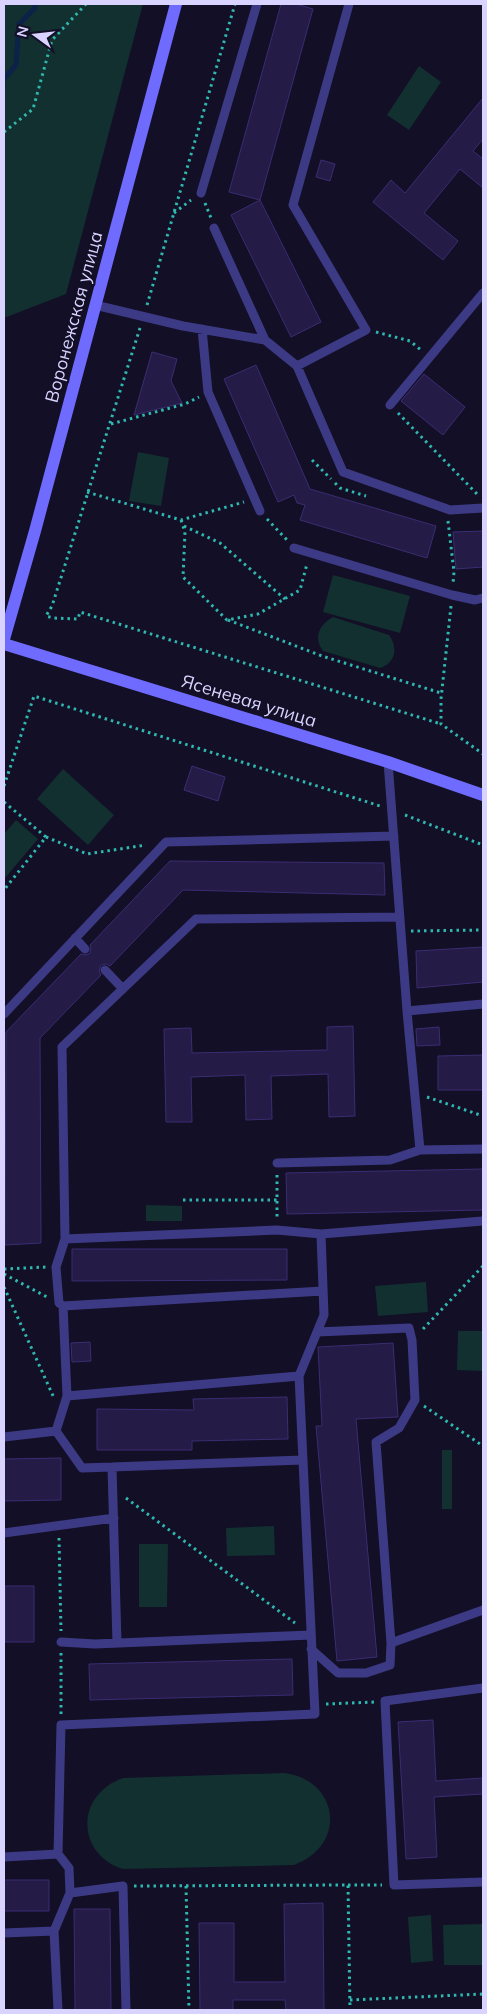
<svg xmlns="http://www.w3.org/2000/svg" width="487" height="2014" viewBox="0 0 487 2014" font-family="Mulish,sans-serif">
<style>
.green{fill:#12302f}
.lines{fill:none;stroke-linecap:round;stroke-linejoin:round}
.stream{stroke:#0c2248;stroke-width:5}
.building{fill:#241b47;stroke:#3b2d73}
.path{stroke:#2fb8b0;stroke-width:3;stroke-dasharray:2.5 4;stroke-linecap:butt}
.lane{stroke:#3d3a85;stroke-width:9}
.secondary{stroke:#6f6bff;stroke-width:12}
.labels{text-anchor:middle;stroke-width:4.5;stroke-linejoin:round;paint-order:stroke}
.street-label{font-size:18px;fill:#d9d4ff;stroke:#130f26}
</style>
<rect width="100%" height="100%" fill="#130f26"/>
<!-- green -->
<path class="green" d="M 4,4 L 143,4 L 66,294 L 4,318 Z
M 419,66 L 441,82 L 409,130 L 387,115 Z
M 138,452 L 169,458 L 161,506 L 129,501 Z
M 333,575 L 410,596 L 400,633 L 323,612 Z
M 333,617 L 389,635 C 398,647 396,663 380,668 L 323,651 C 313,638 319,625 333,617 Z
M 63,769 L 114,815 L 88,845 L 37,799 Z
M 16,820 L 38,839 L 5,878 L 4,834 Z
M 146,1205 L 182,1206 L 182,1221 L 146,1221 Z
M 426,1282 L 428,1312 L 378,1316 L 375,1286 Z
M 458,1331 L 483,1331 L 483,1371 L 457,1370 Z
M 442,1450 L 452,1450 L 452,1509 L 442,1509 Z
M 274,1526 L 275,1555 L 227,1556 L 226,1528 Z
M 139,1544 L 168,1544 L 167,1607 L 139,1607 Z
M 284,1773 C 340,1780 347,1846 294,1865 L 123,1869 C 76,1854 75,1795 123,1778 Z
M 431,1915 L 433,1961 L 411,1963 L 408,1917 Z
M 483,1924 L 483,1965 L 444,1965 L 443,1925 Z"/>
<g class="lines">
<!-- stream -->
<path class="stream" d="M 4,79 L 16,65 L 19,24 L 35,8 L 35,4"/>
</g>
<!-- building -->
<path class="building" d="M 281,4 L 296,4 L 313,9 L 260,200 L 321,322 L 291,337 L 231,215 L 260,200 L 229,192 Z
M 483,98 L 483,139 L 473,151 L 483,159 L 483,188 L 460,169 L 424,213 L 458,241 L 443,260 L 373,202 L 391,180 L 405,193 Z
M 321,160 L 335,164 L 330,181 L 316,177 Z
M 152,352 L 177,359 L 171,381 L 182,403 L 134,415 Z
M 256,365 L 310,489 L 436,526 L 427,558 L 300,520 L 305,505 L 297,503 L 294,495 L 278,502 L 224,379 Z
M 424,374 L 465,407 L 443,435 L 401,401 Z
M 483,531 L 483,567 L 456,569 L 453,532 Z
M 192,766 L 225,777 L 218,801 L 184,790 Z
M 170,861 L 384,863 L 385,895 L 183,890 L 110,966 L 106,964 L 101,965 L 99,971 L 101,975 L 40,1038 L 41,1243 L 5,1245 L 6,1032 L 81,954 L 86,955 L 90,953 L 91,948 L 90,945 Z
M 483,947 L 483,982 L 417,988 L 416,951 Z
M 353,1026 L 355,1116 L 329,1117 L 328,1074 L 271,1076 L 272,1119 L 246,1120 L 245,1075 L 191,1077 L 192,1122 L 166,1122 L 164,1029 L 191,1028 L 192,1053 L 327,1050 L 327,1027 Z
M 439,1027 L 440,1045 L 417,1046 L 416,1029 Z
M 483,1055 L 483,1090 L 438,1090 L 438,1056 Z
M 483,1169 L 483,1210 L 287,1214 L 286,1173 Z
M 72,1249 L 287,1249 L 287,1280 L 72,1281 Z
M 90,1342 L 91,1361 L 72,1362 L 71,1343 Z
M 393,1343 L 398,1417 L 356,1419 L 377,1657 L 337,1661 L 316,1426 L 322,1426 L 318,1347 Z
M 287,1397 L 288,1439 L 192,1441 L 192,1450 L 97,1450 L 97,1409 L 194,1410 L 193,1399 Z
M 61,1458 L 61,1500 L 4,1501 L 4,1459 Z
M 5,1586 L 34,1586 L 34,1642 L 5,1642 Z
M 292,1659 L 293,1695 L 90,1700 L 89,1664 Z
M 433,1720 L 436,1781 L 483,1778 L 483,1794 L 434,1797 L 437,1857 L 406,1859 L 398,1722 Z
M 4,1880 L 49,1880 L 49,1911 L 4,1911 Z
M 323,1903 L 324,2010 L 286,2010 L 285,2000 L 233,2000 L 233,2010 L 200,2010 L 199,1923 L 234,1923 L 234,1982 L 285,1982 L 284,1904 Z
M 74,1909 L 110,1909 L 111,2010 L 75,2010 Z"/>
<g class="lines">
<!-- path -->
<path class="path" d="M 4,132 L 33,109 L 52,40 L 86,4
M 205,203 L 211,218
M 174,213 L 191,200
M 147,305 L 235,4
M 140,328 L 52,606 L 46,616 L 53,618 L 78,619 L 80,612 L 441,724
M 376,332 L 410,341 L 421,350
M 398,413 L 479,496
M 111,424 L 185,404 L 199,397
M 312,460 L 331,479
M 335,483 L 340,488 L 366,496
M 87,492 L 181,520 L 244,502
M 267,519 L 287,540
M 181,520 L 185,532 L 183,577 L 227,620 L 258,614 L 300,590 L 307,564
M 448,521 L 454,572 L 453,584
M 184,526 L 220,543 L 285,599
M 451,606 L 441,699 L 441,724 L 483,754
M 228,620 L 322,656 L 441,693
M 4,786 L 34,696 L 380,806
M 4,802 L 46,837 L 4,890
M 405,815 L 483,845
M 46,837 L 87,854 L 146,845
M 411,931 L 483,930
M 427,1097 L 483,1116
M 277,1175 L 277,1219
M 183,1200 L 277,1200
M 4,1269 L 46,1267
M 4,1274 L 47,1297
M 4,1287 L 54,1398
M 423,1329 L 483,1266
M 424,1406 L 483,1446
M 126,1498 L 295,1623
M 59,1538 L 61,1631
M 61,1653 L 61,1714
M 326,1704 L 375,1702
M 348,1885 L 382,1885
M 134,1886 L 348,1885 L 350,2010
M 186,1886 L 189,2010
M 350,2000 L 483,1994"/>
<!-- lane -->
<path class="lane" d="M 201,193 L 257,4
M 214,228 L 265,340
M 95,305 L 183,326 L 265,340 L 297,366 L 366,330 L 293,205 L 349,4
M 202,329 L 208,392 L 260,511
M 297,366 L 343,472 L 450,510 L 483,508
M 390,405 L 483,293
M 294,548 L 452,595 L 475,600 L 483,598
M 388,762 L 407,1011 L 420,1150 L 483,1149
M 75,938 L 85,949
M 105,970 L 123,989
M 407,1011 L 483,1004
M 4,1014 L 166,842 L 394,836
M 277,1163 L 390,1160 L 420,1150
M 321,1234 L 277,1230 L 65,1239 L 56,1267 L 59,1303 L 63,1306 L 323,1291
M 65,1239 L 62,1047 L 196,919 L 400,917
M 63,1306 L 67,1396
M 56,1431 L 67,1396 L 299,1376
M 4,1437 L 56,1431 L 82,1468 L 112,1467 L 117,1643
M 112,1467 L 303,1460
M 4,1533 L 114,1518
M 61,1642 L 95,1644 L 311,1635
M 391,1643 L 483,1610
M 311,1649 L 338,1673 L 366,1673 L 390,1665 L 391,1643 L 376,1442 L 399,1428 L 415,1400 L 412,1340 L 409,1328 L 317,1332
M 483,1688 L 385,1701 L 394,1885 L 483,1882
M 58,1854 L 61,1725 L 315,1714 L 299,1376 L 324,1315 L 321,1234 L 483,1221
M 4,1857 L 58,1854 L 69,1868 L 70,1893 L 54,1931 L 4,1933
M 70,1893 L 123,1886 L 126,2010
M 54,1931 L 58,2010"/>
<!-- secondary -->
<path class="secondary" d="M 4,639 L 35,531 L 176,4
M 4,644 L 388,762 L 483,795"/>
</g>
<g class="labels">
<!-- street labels -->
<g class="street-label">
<text transform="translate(74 317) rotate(-75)" y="6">Воронежская улица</text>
<text transform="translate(249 701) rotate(17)" y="6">Ясеневая улица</text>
</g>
</g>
<!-- border -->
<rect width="487" height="2014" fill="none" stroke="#d9d4ff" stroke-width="10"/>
<!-- north arrow -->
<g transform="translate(35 35) rotate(285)" stroke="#130f26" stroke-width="4" paint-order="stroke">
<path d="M0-4L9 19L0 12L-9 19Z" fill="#d9d4ff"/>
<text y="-8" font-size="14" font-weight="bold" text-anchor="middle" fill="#d9d4ff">N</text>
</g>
</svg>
